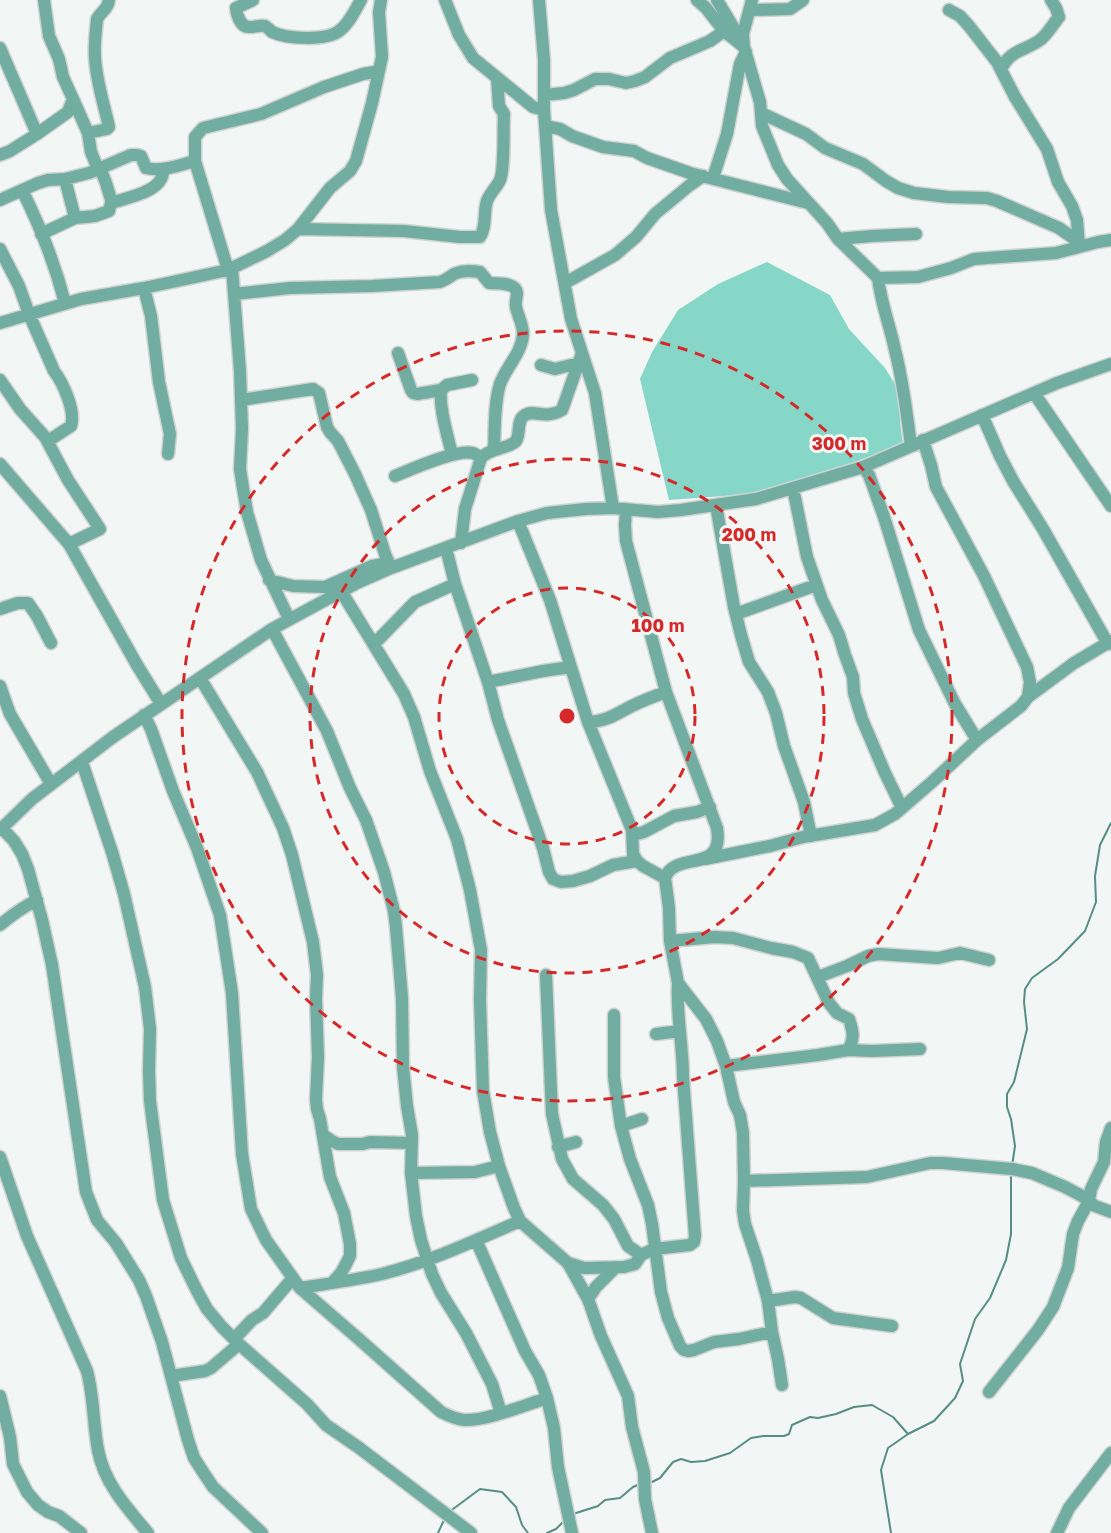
<svg xmlns="http://www.w3.org/2000/svg" width="1111" height="1533" viewBox="0 0 1111 1533" font-family="'Golos Text',sans-serif">
<style>
.forest{fill:#87d7c8}
.lines{fill:none;stroke-linecap:round;stroke-linejoin:round}
.stream{stroke:#568e84;stroke-width:2}
.minor-casing{stroke:#cfd3d2;stroke-width:15}
.minor{stroke:#72ada1;stroke-width:12}
.ring{fill:none;stroke:#d62828;stroke-width:3;stroke-dasharray:10 8}
.centre{fill:#d62828;stroke:#f2f7f5;stroke-width:3}
.ring-label{font-size:18px;text-anchor:middle;font-weight:bold;fill:#d62828;stroke:#f2f7f5;stroke-width:6;stroke-linejoin:round;paint-order:stroke}
</style>
<rect width="100%" height="100%" fill="#f2f7f5"/>
<!-- forest -->
<path class="forest" d="M 767,262 L 830,295 L 849,329 L 885,368 L 900,392 L 900,422 L 903,445 L 764,493 L 669,500 L 640,379 L 652,352 L 678,310 L 718,284 Z"/>
<g class="lines">
<!-- stream -->
<path class="stream" d="M 1012,1166 L 1015,1146 L 1011,1119 L 1007,1107 L 1007,1094 L 1014,1082 L 1027,1029 L 1024,1002 L 1025,989 L 1032,978 L 1058,959 L 1085,931 L 1096,902 L 1095,876 L 1100,845 L 1111,823
M 648,1482 L 652,1482 L 660,1478 L 673,1462 L 681,1459 L 691,1462 L 705,1461 L 730,1453 L 751,1438 L 763,1436 L 784,1436 L 789,1434 L 792,1425 L 810,1417 L 818,1418 L 836,1414 L 854,1407 L 872,1405 L 893,1417 L 908,1434
M 449,1512 L 480,1489 L 502,1492 L 516,1507 L 522,1525 L 528,1533
M 573,1514 L 598,1506 L 605,1500 L 620,1498 L 633,1487 L 640,1484
M 438,1533 L 444,1520
M 547,1533 L 556,1529 L 564,1521
M 891,1533 L 881,1470 L 888,1448 L 908,1434 L 934,1421 L 955,1398 L 963,1381 L 960,1364 L 975,1319 L 990,1298 L 1006,1260 L 1011,1234 L 1011,1175"/>
<!-- minor casing -->
<g class="minor-casing">
<path id="minor" d="M 253,0 L 236,8 C 237,16 241,28 250,27 C 256,27 259,25 265,26 C 267,27 271,31 272,32 C 287,39 326,41 339,31 C 349,24 355,10 361,0
M 445,0 L 459,35 L 473,58 L 533,107 L 544,110
M 539,0 L 544,60 L 544,110 L 551,210 L 571,319 L 595,393 L 613,508
M 697,0 L 706,8 L 724,31 L 744,47
M 717,0 L 741,40
M 752,0 L 743,34 L 744,47 L 760,102 L 762,126 L 778,165 L 787,179 L 827,223 L 838,239 L 878,278 L 918,277 L 951,268 L 974,259 L 1056,253 L 1098,242 L 1111,240
M 750,10 L 790,9 L 803,0
M 949,10 L 960,16 L 969,26 L 997,62 L 1015,97 L 1047,149 L 1058,182 L 1072,206 L 1077,220 L 1079,245
M 0,48 L 37,134
M 1001,69 C 1011,49 1025,51 1040,40 C 1047,35 1053,24 1059,17 L 1056,8 L 1051,0
M 544,95 L 564,93 L 574,90 L 595,79 L 609,79 L 626,83 L 635,81 L 645,77 L 670,58 L 710,41 L 724,31
M 73,99 L 88,133 L 91,152 L 98,169
M 761,113 L 806,134 L 825,148 L 863,164 L 886,181 L 898,188 L 914,193 L 948,197 L 987,198 L 997,201 L 1059,228 L 1079,242
M 545,126 L 560,129 L 572,136 L 603,147 L 634,151 L 647,158 L 690,173 L 808,203
M 88,133 L 107,129 L 109,127 C 104,104 96,81 95,57 C 94,45 96,31 97,19 C 101,11 108,10 109,0
M 0,155 L 10,151 L 37,134 L 68,112 L 73,99 L 63,77 L 59,59 L 49,36 L 44,0
M 100,168 L 106,183 L 112,203
M 713,178 L 727,134 L 740,64 L 746,52
M 65,179 L 75,218
M 22,190 C 40,226 55,264 65,303
M 0,200 L 38,183 L 48,180 L 65,179 L 89,173 L 131,155 L 137,155 L 141,156 L 146,168 C 162,172 179,165 195,161
M 298,229 L 404,231 L 460,237 L 480,237 C 486,228 484,215 486,205 C 487,195 496,189 500,180 C 505,168 503,129 504,114 L 499,106 L 497,78
M 41,234 L 75,218 L 95,216 L 109,211 L 111,203 C 126,198 154,193 161,179 C 163,176 163,172 164,169
M 838,239 L 872,236 L 916,234
M 0,249 L 19,286 L 29,314 L 54,371 C 63,383 76,411 71,426 L 48,441
M 232,268 L 240,371 L 242,429 L 240,469 L 243,488 L 247,512 L 261,560 L 289,619
M 228,270 L 195,161 L 195,137 L 203,128 L 261,114 L 324,87 L 363,74 L 379,71
M 878,278 C 881,303 890,326 895,350 C 903,381 907,414 911,446
M 565,283 L 615,255 L 636,237 L 655,214 L 690,185 L 703,176
M 144,288 L 151,316 L 159,382 L 170,434 L 168,454
M 234,294 L 290,288 L 372,286 L 440,282 C 446,280 448,278 454,274 C 462,270 471,271 480,272 L 489,283 C 497,284 516,282 517,293 C 517,298 515,302 516,307 C 518,316 523,325 523,334 C 522,353 506,367 500,384 C 494,403 495,429 494,449
M 0,323 L 81,299 L 144,288 L 228,270 L 267,251 L 285,240 L 298,229 L 330,188 L 350,171 L 356,161 L 372,103 L 382,57 L 379,12 L 381,0
M 398,353 L 411,390 L 413,393 L 417,394 L 441,390
M 541,365 L 555,369 L 579,363
M 0,380 L 20,409 L 45,437 L 68,480 L 100,529 L 69,544
M 1034,393 L 1111,506
M 241,400 L 313,389 L 319,393 L 327,427 L 330,432 L 338,441 L 355,474 L 371,510 L 385,554 L 391,568
M 982,415 L 1000,456 L 1013,481 L 1043,529 L 1108,644
M 452,455 C 448,436 439,409 441,390 L 447,385 L 472,380
M 0,464 L 69,544 L 137,665 L 161,704
M 863,467 L 869,475 L 884,517 L 919,630 L 955,704 L 977,740
M 395,476 C 412,469 456,449 473,453 C 476,454 478,456 481,458
M 793,488 L 807,557 L 822,600 L 839,635 L 845,655 L 853,677 L 854,693 L 862,719 L 885,773 L 902,808
M 716,505 L 734,607 L 741,635 L 749,662 L 768,692 L 776,713 L 784,746 L 804,802 L 811,836
M 626,509 L 625,525 L 626,541 L 666,692 L 717,828 C 725,875 675,850 665,878 L 669,908 L 670,941 L 678,983 L 706,1019 L 717,1041 L 726,1066 L 734,1102 L 740,1115 L 743,1133 L 744,1181 L 743,1211 L 745,1224 L 757,1260 L 768,1301 L 772,1332 L 778,1359 L 782,1385
M 518,521 L 550,600 L 588,722 L 632,830 L 633,854 L 637,861 L 643,866 L 665,878
M 461,543 L 465,509 L 481,458 C 491,447 509,449 516,441 C 521,433 516,420 525,415 C 534,409 546,420 562,410 L 582,353
M 446,548 L 455,584 L 488,682 L 498,720 L 543,848 L 549,872 L 553,879 L 561,882 L 573,881 L 590,876 L 613,865 L 637,861
M 269,580 L 293,586 L 325,587 L 372,566 L 388,563
M 341,591 L 404,694 L 414,717 L 430,771 L 457,839 L 470,890 L 481,950 L 480,1000 L 483,1091 L 490,1132 L 499,1166 L 514,1208 L 520,1221 L 568,1263 L 588,1299 L 601,1336 L 628,1396 L 632,1427 L 644,1472 L 645,1499 L 652,1533
M 0,609 L 18,603 L 28,603 L 37,616 L 51,643
M 736,614 L 816,585
M 272,629 L 327,731 L 350,788 L 366,820 L 384,872 L 394,911 L 396,927 L 402,998 L 403,1067 L 407,1106 L 412,1135 L 411,1173 L 416,1216 L 421,1240 L 432,1274 L 441,1293 L 466,1333 L 492,1384 L 501,1413
M 374,644 L 415,602 L 455,584
M 200,678 L 257,772 L 283,828 L 292,855 L 313,942 L 317,975 L 316,998 L 318,1057 L 316,1099 L 317,1109 L 320,1119 L 330,1177 L 344,1213 L 350,1244 L 350,1256 L 346,1264 L 341,1273 L 332,1283
M 488,682 L 543,671 L 571,667
M 0,686 L 10,714 L 51,784
M 1028,697 L 1074,663 L 1111,641
M 144,715 L 151,729 L 173,791 L 197,848 L 220,915 L 232,993 L 242,1154 L 251,1209 L 266,1240 L 300,1288 L 360,1340 L 441,1412 C 449,1416 455,1419 464,1420 C 486,1421 525,1405 547,1398
M 588,722 C 609,721 615,714 634,705 C 644,700 655,696 666,692
M 82,762 L 112,852 L 124,894 L 145,987 L 150,1029 L 149,1071 L 150,1101 L 163,1200 L 181,1258 L 196,1289 L 207,1309 L 222,1327 L 239,1344 L 307,1404 L 326,1425 L 358,1447 L 471,1533
M 2,828 L 14,841 L 22,854 L 28,869 L 42,920 L 52,965 L 86,1192 L 97,1220 L 116,1243 L 139,1280 L 146,1296 L 162,1342 L 188,1440 L 194,1458 L 203,1472 L 213,1487 L 262,1533
M 0,830 L 32,799 L 113,737 L 272,629 L 357,583 L 391,568 L 518,521 L 547,513 L 586,509 L 613,508 L 658,512 L 681,510 L 756,499 L 863,467 L 1057,383 L 1111,364
M 633,835 L 644,832 L 674,816 L 697,812 L 710,807
M 705,859 L 770,846 L 803,837 L 875,825 L 895,814 L 932,782 L 977,740 L 1021,706 L 1028,697 L 1030,682 L 1027,667 L 984,576 L 936,487 L 931,465 L 923,440
M 0,925 C 12,915 23,907 37,900
M 670,941 L 715,937 L 733,938 L 771,948 L 793,952 L 808,958 L 829,1003 L 837,1013 L 849,1019 C 853,1031 855,1039 848,1050
M 546,975 L 552,1114 L 562,1159 L 573,1179 L 603,1205 L 614,1219 L 628,1246 L 641,1255
M 818,977 L 847,966 L 868,956 L 878,954 L 938,958 L 960,953 L 989,960
M 614,1015 L 614,1077 L 621,1126 L 630,1159 L 648,1205 L 652,1224 L 661,1292 L 668,1318 L 680,1346 L 684,1350 L 688,1351 L 694,1350 L 714,1342 L 739,1339 L 772,1332
M 656,1034 L 680,1031
M 726,1066 L 818,1055 L 848,1050 L 872,1051 L 920,1049
M 621,1126 L 642,1119
M 323,1135 L 332,1141 L 338,1144 L 363,1144 L 370,1142 L 412,1143
M 558,1147 L 576,1142
M 0,1157 L 27,1236 L 87,1371 C 94,1397 93,1424 98,1450 C 104,1483 127,1508 148,1533
M 411,1173 L 475,1172 L 499,1166
M 744,1181 L 867,1177 L 930,1163 L 943,1163 L 1012,1169 L 1032,1173 L 1065,1187 L 1082,1196 L 1095,1206 L 1111,1212
M 476,1240 L 525,1351 L 539,1375 L 547,1398 L 554,1428 L 558,1467 L 572,1533
M 568,1263 L 584,1268 L 624,1267 L 635,1264 L 641,1255 L 654,1249 L 690,1245 L 694,1242 L 695,1236 L 683,1077 C 683,1046 676,1014 678,983
M 300,1288 C 327,1284 355,1280 382,1274 C 430,1262 476,1240 520,1221
M 588,1299 L 596,1287 L 616,1267
M 768,1301 L 795,1297 L 801,1298 L 833,1318 L 892,1326
M 234,1339 L 252,1320 L 263,1313 L 292,1279
M 171,1376 L 205,1371 L 211,1368 L 239,1344
M 989,1392 L 1038,1330 L 1053,1307 L 1068,1268 L 1073,1234 L 1078,1221 L 1089,1201 L 1091,1189 L 1104,1162 L 1106,1142 L 1111,1128
M 0,1396 L 10,1437 L 13,1464 L 27,1492 L 38,1505 L 48,1512 L 59,1516 L 81,1533
M 1057,1533 L 1069,1508 L 1111,1453"/>
</g>
<!-- minor -->
<use href="#minor" class="minor"/>
</g>
<!-- distance rings -->
<g class="ring">
<circle cx="567" cy="716" r="128"/>
<circle cx="567" cy="716" r="257"/>
<circle cx="567" cy="716" r="385"/>
</g>
<circle cx="567" cy="716" r="9" class="centre"/>
<g class="ring-label">
<text x="839" y="450">300 m</text>
<text x="749" y="541">200 m</text>
<text x="658" y="632">100 m</text>
</g>
</svg>
